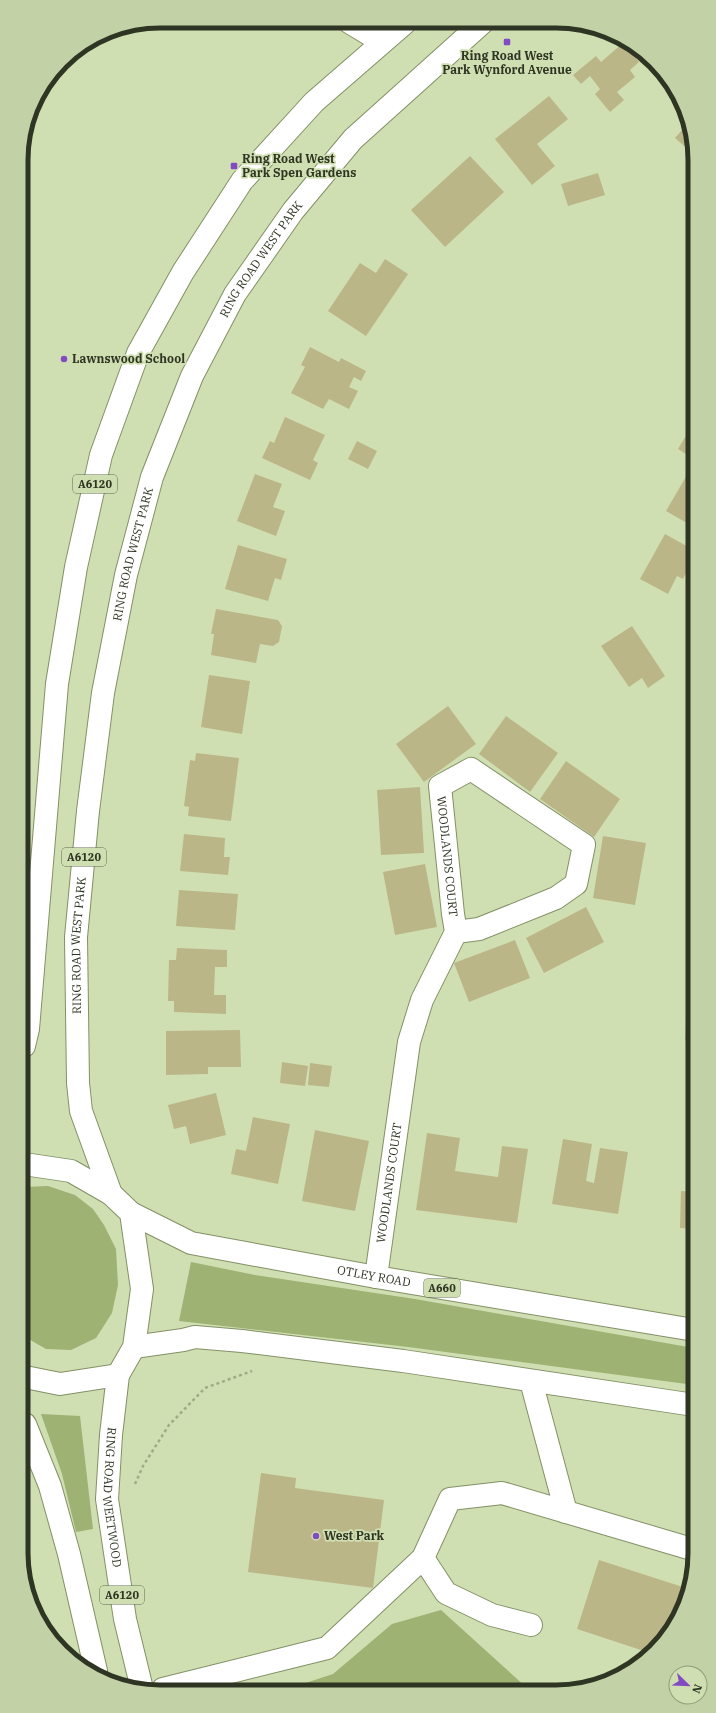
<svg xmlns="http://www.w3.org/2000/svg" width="716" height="1713" viewBox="0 0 716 1713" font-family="'IBM Plex Serif',serif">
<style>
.green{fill:#9eb273}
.building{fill:#bbb688}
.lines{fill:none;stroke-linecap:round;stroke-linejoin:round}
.minor-casing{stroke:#839066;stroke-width:24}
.highway-casing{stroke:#839066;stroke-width:24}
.path{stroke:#9fab87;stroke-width:2.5;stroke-dasharray:3 3;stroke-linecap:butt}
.minor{stroke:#fff;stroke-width:22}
.highway{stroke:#fff;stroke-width:22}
.poi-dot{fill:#834bc1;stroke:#d0dfb2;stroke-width:1.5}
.labels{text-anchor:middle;stroke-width:3.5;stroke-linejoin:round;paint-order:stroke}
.shield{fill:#d0dfb2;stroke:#5f684e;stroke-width:1}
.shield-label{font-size:11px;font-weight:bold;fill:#2f3523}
.poi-label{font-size:12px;font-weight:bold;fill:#2f3523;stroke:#d0dfb2;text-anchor:start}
.street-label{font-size:12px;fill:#2f3523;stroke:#d0dfb2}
.rim{fill:none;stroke:#2f3523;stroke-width:5}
</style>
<rect width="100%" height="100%" fill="#d0dfb2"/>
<!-- green -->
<path class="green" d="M 48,1186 L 75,1195 L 93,1209 L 104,1225 L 116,1249 L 118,1285 L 112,1313 L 96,1338 L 71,1350 L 46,1349 L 25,1337 L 24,1187 Z
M 191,1262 L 255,1275 L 415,1299 L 694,1348 L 694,1385 L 408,1347 L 179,1321 Z
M 41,1414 L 80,1416 L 93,1529 L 76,1532 L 62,1474 Z
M 441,1610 L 527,1688 L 287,1689 L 333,1674 L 392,1624 Z"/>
<!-- building -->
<path class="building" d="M 623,43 L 639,62 L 630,70 L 635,77 L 617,92 L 624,100 L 610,112 L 595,94 L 600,89 L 590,76 L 581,84 L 573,75 L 596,56 L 601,62 Z
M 549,96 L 568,119 L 537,144 L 555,166 L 532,185 L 495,139 Z
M 689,122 L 690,124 L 690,151 L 675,138 Z
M 470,156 L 504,192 L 445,247 L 411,210 Z
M 598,173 L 605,195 L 568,206 L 561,184 Z
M 385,259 L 408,274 L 366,336 L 328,311 L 360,263 L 376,273 Z
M 310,347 L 339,362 L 341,358 L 366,371 L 361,381 L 354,377 L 349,387 L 358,391 L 349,409 L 329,399 L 323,409 L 291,393 L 305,367 L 301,365 Z
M 285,417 L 325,435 L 313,460 L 318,463 L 310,480 L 262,458 L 270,441 L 274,443 Z
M 691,427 L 691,457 L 678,449 Z
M 357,441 L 377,451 L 368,469 L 348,459 Z
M 691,468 L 692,526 L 666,511 Z
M 255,474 L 282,484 L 273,507 L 285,511 L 276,536 L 237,521 Z
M 665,534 L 692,549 L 687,561 L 691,563 L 683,579 L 677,576 L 668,594 L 640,579 Z
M 238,545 L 287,559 L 281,580 L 275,578 L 268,601 L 225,589 Z
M 216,609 L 278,620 L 282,626 L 279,642 L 273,646 L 260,644 L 256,663 L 211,655 L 214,634 L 211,634 Z
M 632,626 L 665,676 L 648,688 L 642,678 L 629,687 L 601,646 Z
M 209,675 L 250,681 L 242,734 L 201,727 Z
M 448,706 L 476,744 L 424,782 L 396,744 Z
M 506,716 L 558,753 L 530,792 L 479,754 Z
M 196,753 L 239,758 L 231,821 L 188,816 L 189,807 L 184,806 L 190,760 L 195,761 Z
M 566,761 L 620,799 L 594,837 L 540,799 Z
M 420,787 L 424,853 L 381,855 L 377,790 Z
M 184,834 L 225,838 L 224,857 L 230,857 L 228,875 L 180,871 Z
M 603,836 L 646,843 L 635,905 L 593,898 Z
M 425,864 L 437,927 L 395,935 L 383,872 Z
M 179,890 L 238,894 L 235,930 L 176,926 Z
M 586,907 L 604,942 L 544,973 L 526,938 Z
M 515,940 L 530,978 L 469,1002 L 454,963 Z
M 177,948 L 227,950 L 227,967 L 215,967 L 214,995 L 226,995 L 226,1014 L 174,1012 L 174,1001 L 168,1001 L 169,960 L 176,960 Z
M 688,967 L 693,967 L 693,988 L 687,988 Z
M 686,1021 L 693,1021 L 693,1041 L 685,1040 Z
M 240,1030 L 241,1067 L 208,1067 L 208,1074 L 166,1075 L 166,1031 Z
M 282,1062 L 308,1066 L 305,1086 L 280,1083 Z
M 310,1063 L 332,1066 L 329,1087 L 308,1085 Z
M 216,1093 L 226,1135 L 190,1144 L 186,1126 L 174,1129 L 168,1105 Z
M 253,1117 L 290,1124 L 278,1184 L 231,1174 L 236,1149 L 246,1151 Z
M 315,1130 L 369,1141 L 355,1211 L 302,1201 Z
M 427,1133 L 460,1138 L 455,1171 L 498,1177 L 502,1146 L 528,1149 L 517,1223 L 416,1210 Z
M 563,1139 L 592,1144 L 586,1181 L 594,1183 L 600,1148 L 628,1152 L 618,1214 L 552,1204 Z
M 681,1191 L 694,1192 L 694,1229 L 680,1228 Z
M 261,1473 L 296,1478 L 295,1488 L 384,1500 L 373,1588 L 248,1572 Z
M 599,1560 L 689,1589 L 688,1598 L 666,1638 L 650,1653 L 577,1629 Z"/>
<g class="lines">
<!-- minor casing -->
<g class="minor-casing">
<g id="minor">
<path d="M 349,22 L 382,42"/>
<path id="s1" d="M 376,1277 L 409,1042 L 422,1000 L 456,932 L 479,929 L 556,898 L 576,884 L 584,845 L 471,769 L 440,786 L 453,914 L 456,932"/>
<path d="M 531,1381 L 566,1512"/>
<path d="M 423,1558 L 446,1593 L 492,1615 L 531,1625"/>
<path d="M 163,1689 L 327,1648 L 423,1558 L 450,1499 L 502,1493 L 695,1550"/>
</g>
</g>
<!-- highway casing -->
<g class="highway-casing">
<g id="highway">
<path d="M 24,1046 L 28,1029 L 57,684 L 76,567 L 101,455 L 138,353 L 183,272 L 242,181 L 314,102 L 405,23"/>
<path id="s2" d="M 24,1164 L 71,1171 L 111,1194 L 131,1213 L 142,1289 L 134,1347 L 118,1375 L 111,1435 L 107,1499 L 125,1619 L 142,1689"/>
<path id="s3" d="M 111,1194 L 81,1111 L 78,1083 L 76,937 L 88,811 L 103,693 L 126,575 L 152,477 L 192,376 L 235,294 L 293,211 L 353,139 L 482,23"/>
<path id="s4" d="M 131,1213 L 191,1243 L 376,1277 L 694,1330"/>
<path d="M 134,1347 L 183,1340 L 195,1337 L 242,1341 L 403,1361 L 694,1405"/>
<path d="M 25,1377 L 60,1384 L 118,1375"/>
<path d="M 25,1424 L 50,1486 L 69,1554 L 96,1671"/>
</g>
</g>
<!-- path -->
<path class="path" d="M 135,1484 L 143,1466 L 169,1425 L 205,1388 L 252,1371"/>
<!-- minor -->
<use href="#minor" class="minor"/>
<!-- highway -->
<use href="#highway" class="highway"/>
</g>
<!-- markers -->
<g class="poi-dot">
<rect x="503" y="38" width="8" height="8" rx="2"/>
<rect x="230" y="162" width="8" height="8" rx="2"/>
<circle cx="64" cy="359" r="4"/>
<circle cx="316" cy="1536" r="4"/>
</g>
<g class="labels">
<!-- shield labels -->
<g class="shield">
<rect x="73" y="475" width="44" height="18" rx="3"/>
<rect x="62" y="848" width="44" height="18" rx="3"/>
<rect x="424" y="1279" width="36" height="18" rx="3"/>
<rect x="100" y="1586" width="44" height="18" rx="3"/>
</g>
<g class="shield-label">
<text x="95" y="488">A6120</text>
<text x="84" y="861">A6120</text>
<text x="442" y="1292">A660</text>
<text x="122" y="1599">A6120</text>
</g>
<!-- poi labels -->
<g class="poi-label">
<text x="507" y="60" text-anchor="middle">Ring Road West<tspan x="507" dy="14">Park Wynford Avenue</tspan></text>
<text x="242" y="163">Ring Road West<tspan x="242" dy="14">Park Spen Gardens</tspan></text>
<text x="72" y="363">Lawnswood School</text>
<text x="324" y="1540">West Park</text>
</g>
<!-- street labels -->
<g class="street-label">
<text dy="4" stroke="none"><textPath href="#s3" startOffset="974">RING ROAD WEST PARK</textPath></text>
<text dy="4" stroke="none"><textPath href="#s3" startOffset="650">RING ROAD WEST PARK</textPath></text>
<text dy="4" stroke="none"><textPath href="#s1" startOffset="770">WOODLANDS COURT</textPath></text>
<text dy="4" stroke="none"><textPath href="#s3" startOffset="254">RING ROAD WEST PARK</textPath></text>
<text dy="4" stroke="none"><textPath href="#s1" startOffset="95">WOODLANDS COURT</textPath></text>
<text dy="4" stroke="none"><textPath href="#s4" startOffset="253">OTLEY ROAD</textPath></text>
<text dy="4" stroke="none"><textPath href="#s2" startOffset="412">RING ROAD WEETWOOD</textPath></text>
</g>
</g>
<!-- crop -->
<path d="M0 0H716V1713H0ZM160 28H556A132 132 0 0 1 688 160V1553A132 132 0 0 1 556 1685H160A132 132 0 0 1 28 1553V160A132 132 0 0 1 160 28Z" fill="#c3d1a7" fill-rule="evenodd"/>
<path class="rim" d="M160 28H556A132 132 0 0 1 688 160V1553A132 132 0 0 1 556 1685H160A132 132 0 0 1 28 1553V160A132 132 0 0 1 160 28Z"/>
<!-- north arrow -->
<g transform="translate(688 1685) rotate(113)"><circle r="19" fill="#d0dfb2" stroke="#909b79"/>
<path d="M0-3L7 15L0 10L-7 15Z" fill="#834bc1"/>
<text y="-6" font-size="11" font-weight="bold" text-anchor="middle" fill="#2f3523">N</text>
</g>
</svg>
